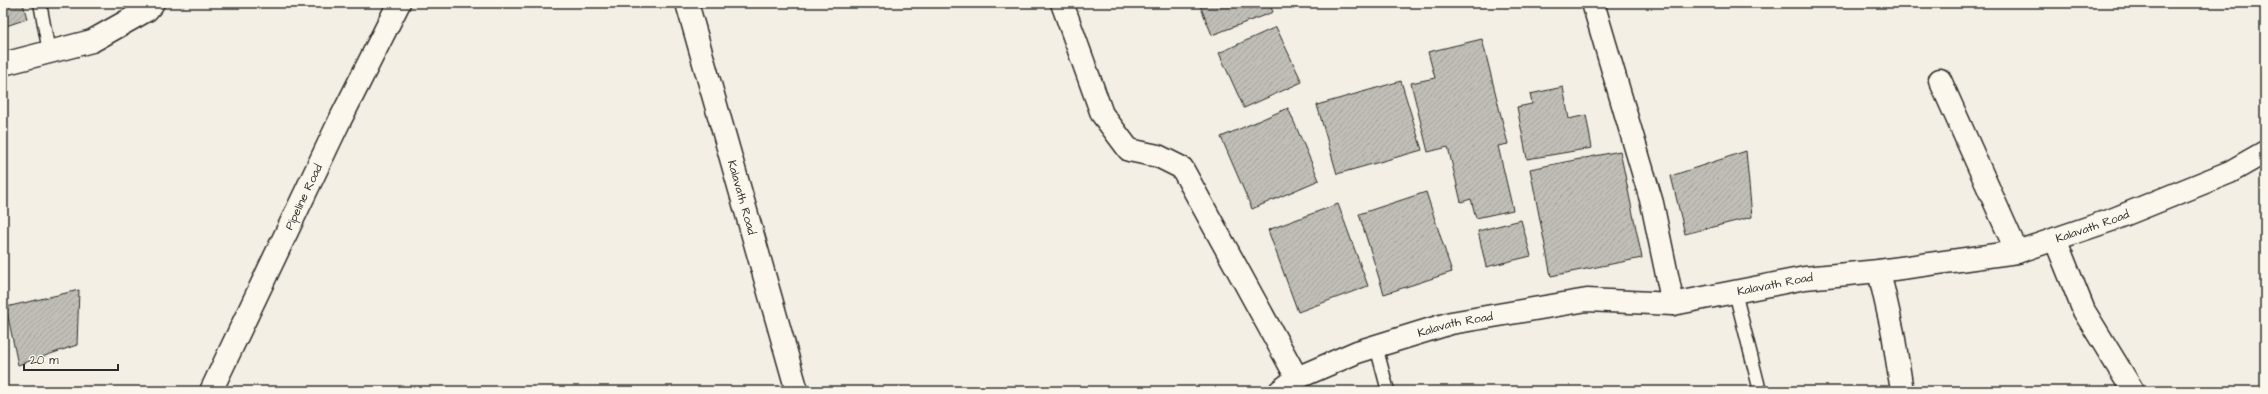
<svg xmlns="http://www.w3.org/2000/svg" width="2268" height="394" viewBox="0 0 2268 394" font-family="'Architects Daughter',sans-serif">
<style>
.building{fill:url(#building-hatch);stroke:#2b2b2b}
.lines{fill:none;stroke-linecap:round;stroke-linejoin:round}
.lane-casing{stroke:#2b2b2b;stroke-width:15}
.street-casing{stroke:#2b2b2b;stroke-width:25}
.secondary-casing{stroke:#2b2b2b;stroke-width:25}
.lane{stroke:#fbf7ec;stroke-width:12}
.street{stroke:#fbf7ec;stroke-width:22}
.secondary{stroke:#fbf7ec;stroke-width:22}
.labels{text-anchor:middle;stroke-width:4;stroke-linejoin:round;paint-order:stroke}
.street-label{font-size:12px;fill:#2b2b2b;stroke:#fbf7ec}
</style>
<defs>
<pattern id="building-hatch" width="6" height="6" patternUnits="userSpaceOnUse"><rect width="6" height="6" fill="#c0beb6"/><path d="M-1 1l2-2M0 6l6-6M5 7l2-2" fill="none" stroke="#a5a39d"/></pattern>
</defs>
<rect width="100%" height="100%" fill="#f3efe4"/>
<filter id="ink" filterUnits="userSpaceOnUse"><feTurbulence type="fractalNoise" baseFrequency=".025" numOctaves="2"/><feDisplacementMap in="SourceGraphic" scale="8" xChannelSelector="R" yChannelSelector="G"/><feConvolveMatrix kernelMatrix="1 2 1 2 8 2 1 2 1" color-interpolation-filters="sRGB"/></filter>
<g filter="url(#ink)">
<!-- building -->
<path class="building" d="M 3,3 L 23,3 L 27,19 L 3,27 Z
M 1199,3 L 1269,3 L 1273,12 L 1212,35 Z
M 1276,27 L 1302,82 L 1244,108 L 1219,53 Z
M 1482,39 L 1508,144 L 1498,146 L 1513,210 L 1476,218 L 1471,199 L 1461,202 L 1448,147 L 1428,152 L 1411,83 L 1435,78 L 1428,52 Z
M 1401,81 L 1422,150 L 1337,174 L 1317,105 Z
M 1563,87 L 1569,119 L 1586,115 L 1592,148 L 1527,159 L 1517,107 L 1532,104 L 1530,94 Z
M 1288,108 L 1319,180 L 1252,209 L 1221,137 Z
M 1620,151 L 1642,258 L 1551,276 L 1530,169 Z
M 1746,151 L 1752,217 L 1685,234 L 1671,176 Z
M 1426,192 L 1452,272 L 1384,294 L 1359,214 Z
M 1338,204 L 1368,286 L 1298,312 L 1268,230 Z
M 1521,220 L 1531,256 L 1486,267 L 1478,231 Z
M 79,290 L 77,345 L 18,365 L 6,307 Z"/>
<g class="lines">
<!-- lane casing -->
<g class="lane-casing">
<path id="lane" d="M 40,3 L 49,52
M 1735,292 L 1760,391
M 1376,346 L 1388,391"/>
</g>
<!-- street casing -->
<g class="street-casing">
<path id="street" d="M 1062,3 L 1102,114 L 1129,150 L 1158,156 L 1182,168 L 1297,378
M 1593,3 L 1652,203 L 1673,304
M 3,64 L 92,41 L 147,10 L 153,3
M 1940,80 L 2017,252
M 2055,239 L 2084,311 L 2133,391
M 1879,271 L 1893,333 L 1902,391"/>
</g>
<!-- secondary casing -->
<g class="secondary-casing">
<g id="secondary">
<path id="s1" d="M 687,3 L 797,391"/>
<path id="s2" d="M 211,391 L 339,122 L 399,3"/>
<path id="s3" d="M 1280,391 L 1297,378 L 1357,352 L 1451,323 L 1587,300 L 1673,304 L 1805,278 L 1879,271 L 2017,252 L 2114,219 L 2230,172 L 2265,152"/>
</g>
</g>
<!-- lane -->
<use href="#lane" class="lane"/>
<!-- street -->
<use href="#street" class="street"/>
<!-- secondary -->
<use href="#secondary" class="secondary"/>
</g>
</g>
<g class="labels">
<!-- street labels -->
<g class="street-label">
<text dy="4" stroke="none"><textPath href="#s2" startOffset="215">Pipeline Road</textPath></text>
<text dy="4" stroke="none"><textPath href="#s1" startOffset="202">Kalavath Road</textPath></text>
<text dy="4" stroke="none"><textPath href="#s3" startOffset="837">Kalavath Road</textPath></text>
<text dy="4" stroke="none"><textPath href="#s3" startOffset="513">Kalavath Road</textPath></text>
<text dy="4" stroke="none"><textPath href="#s3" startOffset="189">Kalavath Road</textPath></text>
</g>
</g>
<!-- margin -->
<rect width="2268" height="394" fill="none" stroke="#fbf7ec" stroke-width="16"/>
<rect x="8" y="8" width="2252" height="378" fill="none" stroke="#2b2b2b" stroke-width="1.5" filter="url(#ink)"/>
<!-- scale -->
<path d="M24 364v6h94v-6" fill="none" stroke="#2b2b2b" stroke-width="2"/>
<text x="30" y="364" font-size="12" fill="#2b2b2b" stroke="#fbf7ec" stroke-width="3" paint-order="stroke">20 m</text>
</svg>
